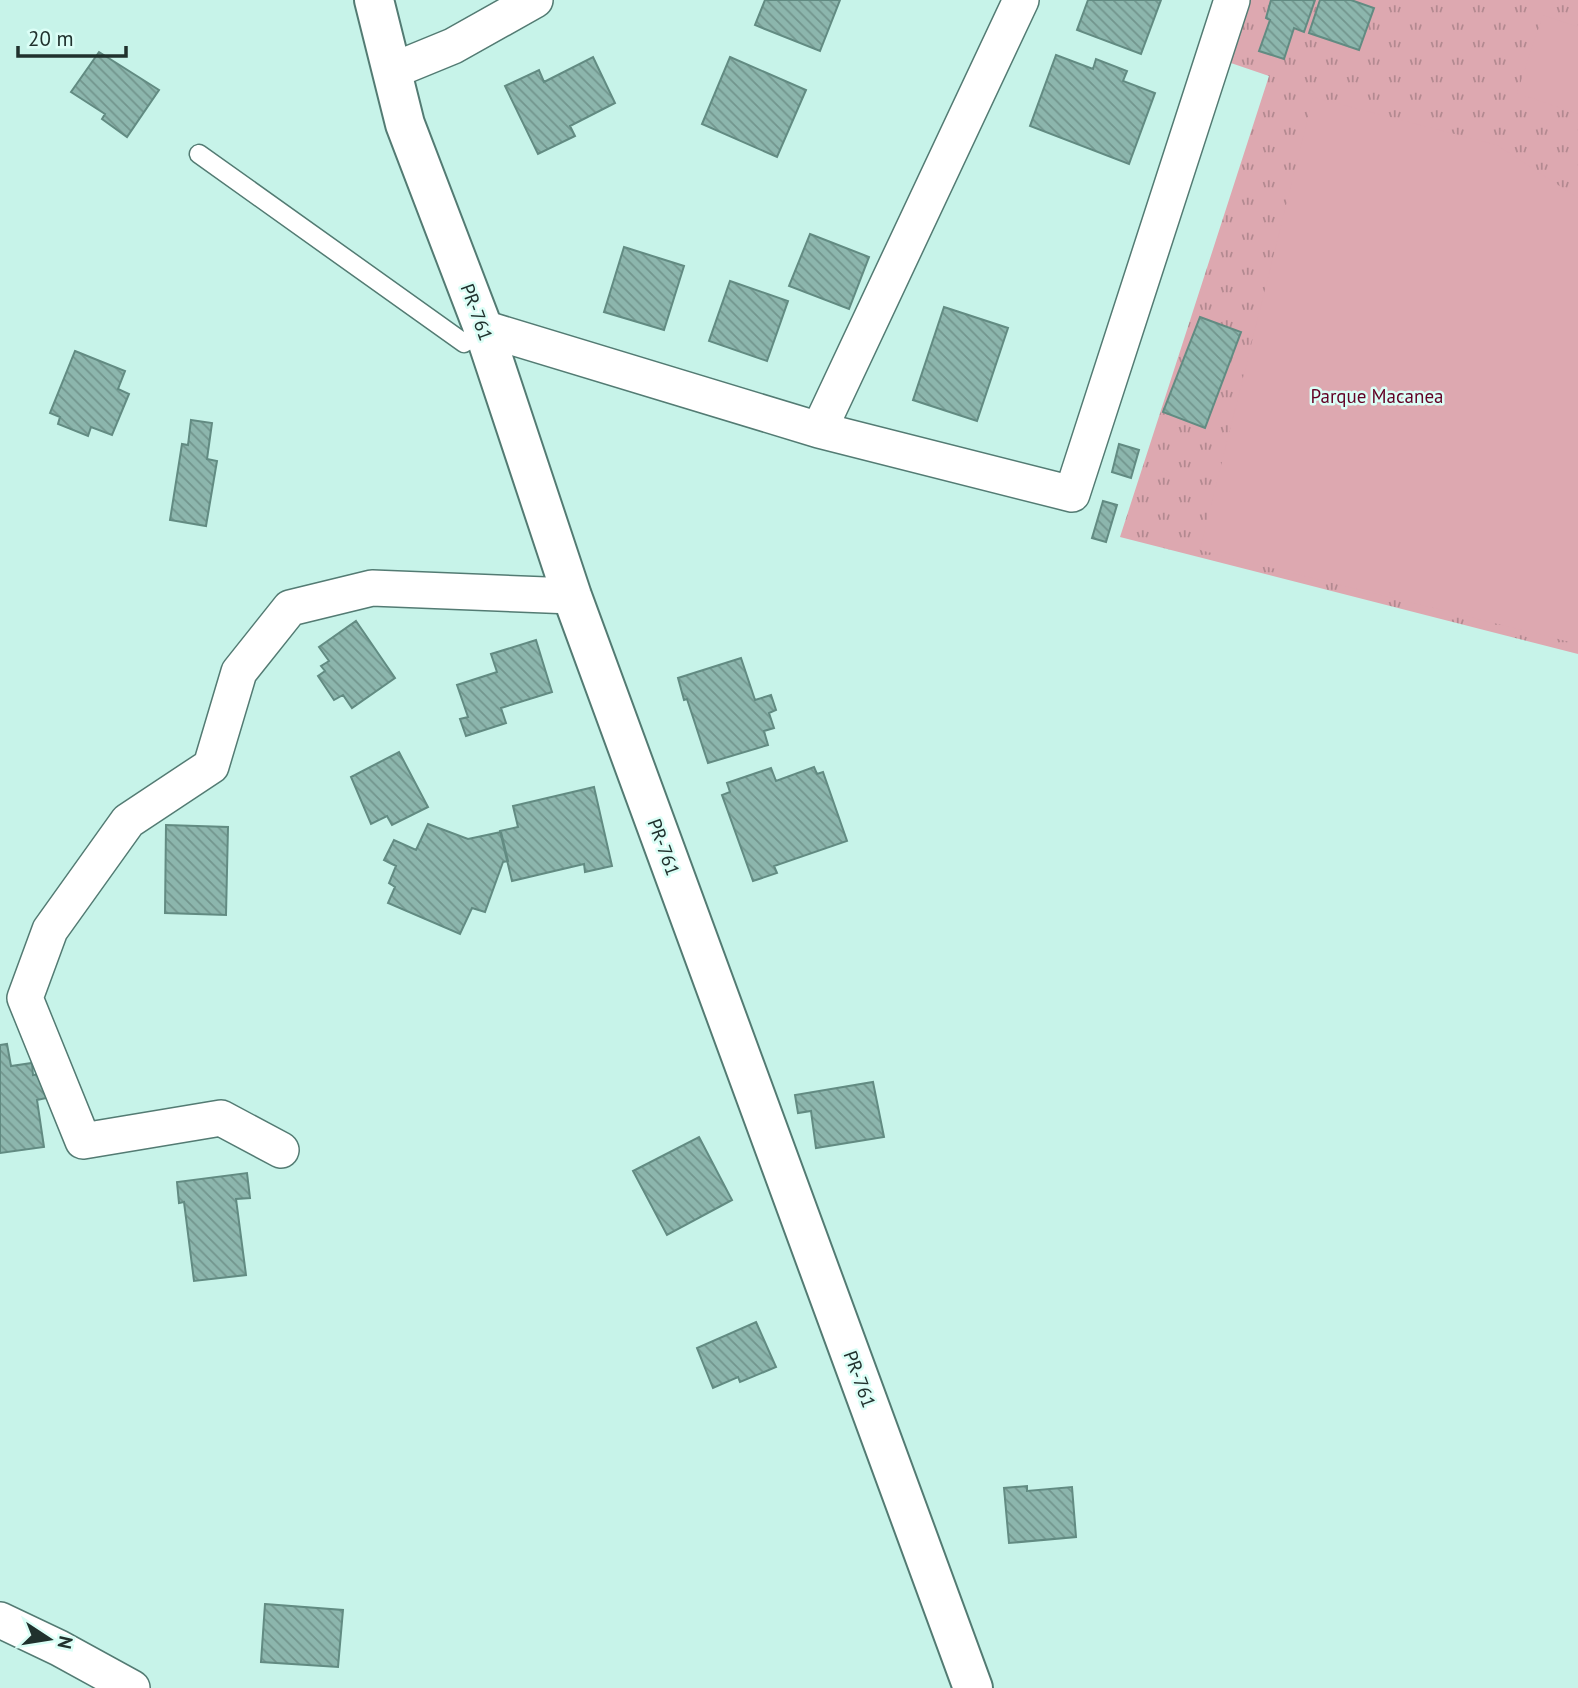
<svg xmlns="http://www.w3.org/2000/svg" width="1578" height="1688" viewBox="0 0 1578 1688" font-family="'PT Sans',sans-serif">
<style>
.park{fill:url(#park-tufts)}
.garden{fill:#dda8b0}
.building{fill:url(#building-back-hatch);stroke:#628b82;stroke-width:2}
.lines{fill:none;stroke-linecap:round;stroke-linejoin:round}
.lane-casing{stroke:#537b73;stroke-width:21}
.street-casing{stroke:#537b73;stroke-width:38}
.secondary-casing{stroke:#537b73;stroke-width:42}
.lane{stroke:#fff;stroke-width:18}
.street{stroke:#fff;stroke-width:35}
.secondary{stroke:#fff;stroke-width:38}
.labels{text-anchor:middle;stroke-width:5;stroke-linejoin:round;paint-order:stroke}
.street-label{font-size:19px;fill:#20312d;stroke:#dbfef6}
.park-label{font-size:19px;fill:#620024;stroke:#dbfef6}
</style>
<defs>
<pattern id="park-tufts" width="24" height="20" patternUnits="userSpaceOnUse" patternTransform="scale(1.75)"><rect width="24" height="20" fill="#dda8b0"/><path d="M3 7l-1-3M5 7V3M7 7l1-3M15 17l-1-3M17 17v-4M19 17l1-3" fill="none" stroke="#b38990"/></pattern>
<pattern id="building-back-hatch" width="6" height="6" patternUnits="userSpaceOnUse" patternTransform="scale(1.75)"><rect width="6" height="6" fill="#8cb6ad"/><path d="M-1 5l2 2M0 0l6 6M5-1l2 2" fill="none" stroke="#72958d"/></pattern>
</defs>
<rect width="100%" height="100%" fill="#c7f3e9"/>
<!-- park -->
<path class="park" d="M 1244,0 L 1578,0 L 1578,654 L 1120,537 L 1269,76 L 1225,61 Z"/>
<!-- garden -->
<path class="garden" d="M 1543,15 L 1578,27 L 1578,114 L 1517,93 Z
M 1313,97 L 1497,145 L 1578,198 L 1578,644 L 1200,550 Z"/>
<!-- building -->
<path class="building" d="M 765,0 L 840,0 L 820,51 L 755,25 Z
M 1088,0 L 1161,0 L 1141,54 L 1077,30 Z
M 1271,0 L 1315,0 L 1304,32 L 1294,28 L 1284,59 L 1259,51 L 1270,20 L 1266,18 Z
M 1320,0 L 1351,0 L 1374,8 L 1359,50 L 1309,33 Z
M 99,52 L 159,90 L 127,137 L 102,119 L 105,114 L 71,92 Z
M 1056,55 L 1093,69 L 1096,59 L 1127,71 L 1123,81 L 1155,93 L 1129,164 L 1030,126 Z
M 593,57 L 615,103 L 570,126 L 575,136 L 538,154 L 505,86 L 539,70 L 544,82 Z
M 730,57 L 806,90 L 777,157 L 702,124 Z
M 810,234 L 869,257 L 849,309 L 789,286 Z
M 624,247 L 684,266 L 664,330 L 604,312 Z
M 730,281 L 788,301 L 767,361 L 709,341 Z
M 944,307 L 1008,328 L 977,421 L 913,400 Z
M 1200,317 L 1241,332 L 1205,428 L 1163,412 Z
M 75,351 L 125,371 L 118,389 L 129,394 L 112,435 L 91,427 L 88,436 L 58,424 L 60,417 L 50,413 Z
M 191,420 L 212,423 L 207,459 L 217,461 L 206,526 L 170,520 L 182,444 L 188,445 Z
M 1119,444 L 1139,450 L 1131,478 L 1112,472 Z
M 1103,501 L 1117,505 L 1106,542 L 1092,538 Z
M 356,621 L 395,678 L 352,708 L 343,695 L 334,700 L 318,676 L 325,671 L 321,666 L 329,661 L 319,647 Z
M 536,640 L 552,692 L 501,708 L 506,723 L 466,736 L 460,719 L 468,717 L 457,685 L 497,672 L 491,654 Z
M 741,658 L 755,700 L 771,695 L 776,710 L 769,713 L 774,728 L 764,731 L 768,745 L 708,763 L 687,699 L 684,700 L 678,678 Z
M 399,752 L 428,807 L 392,825 L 387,816 L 371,824 L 351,777 Z
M 814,767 L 817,774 L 823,772 L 847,841 L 774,866 L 777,873 L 753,881 L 722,795 L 730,792 L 727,783 L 771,768 L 776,781 Z
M 594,787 L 612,866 L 585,872 L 584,864 L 512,881 L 500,831 L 518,827 L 513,806 Z
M 428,824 L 468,839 L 501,832 L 508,861 L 503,862 L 485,912 L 472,908 L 460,934 L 388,903 L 395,887 L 389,883 L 396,866 L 384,860 L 394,840 L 416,850 Z
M 166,825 L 228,827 L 226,915 L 165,913 Z
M 7,1044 L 11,1066 L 32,1063 L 33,1075 L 48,1073 L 51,1097 L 37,1100 L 44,1147 L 0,1153 L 0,1045 Z
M 873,1082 L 884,1137 L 816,1148 L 811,1111 L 798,1113 L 795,1095 Z
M 699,1137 L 732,1200 L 667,1235 L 633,1171 Z
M 247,1173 L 250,1198 L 236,1199 L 246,1275 L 194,1281 L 184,1202 L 179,1203 L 177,1182 Z
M 756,1322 L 776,1367 L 740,1382 L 738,1377 L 713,1388 L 697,1348 Z
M 1027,1486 L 1027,1491 L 1072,1487 L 1076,1537 L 1009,1543 L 1004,1488 Z
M 265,1604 L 343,1610 L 338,1667 L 261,1662 Z"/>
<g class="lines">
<!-- lane casing -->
<g class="lane-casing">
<path id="lane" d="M 199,154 L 464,343 L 483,328"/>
</g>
<!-- street casing -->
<g class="street-casing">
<path id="street" d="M 392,71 L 453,46 L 535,0
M 483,328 L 819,430 L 1072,494 L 1232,0
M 819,430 L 1021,0
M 281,1150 L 221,1118 L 83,1141 L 25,998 L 50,930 L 128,821 L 211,766 L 239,672 L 290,608 L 372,588 L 572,596
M 0,1620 L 59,1648 L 132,1688"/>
</g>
<!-- secondary casing -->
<g class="secondary-casing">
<path id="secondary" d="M 374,0 L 405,124 L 483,328 L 572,596 L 973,1688"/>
</g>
<!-- lane -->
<use href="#lane" class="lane"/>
<!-- street -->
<use href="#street" class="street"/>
<!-- secondary -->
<use href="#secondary" class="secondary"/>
</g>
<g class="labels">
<!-- street labels -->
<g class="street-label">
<text transform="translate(477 312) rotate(70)" y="7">PR-761</text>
<text transform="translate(664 847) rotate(70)" y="7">PR-761</text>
<text transform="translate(860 1379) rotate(70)" y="7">PR-761</text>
</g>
<!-- park labels -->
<g class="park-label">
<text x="1377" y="403">Parque Macanea</text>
</g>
</g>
<!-- north arrow -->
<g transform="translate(49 1639) rotate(102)" stroke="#dbfef6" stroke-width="5" paint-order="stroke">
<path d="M0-5L12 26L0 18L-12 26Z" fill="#20312d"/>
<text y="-10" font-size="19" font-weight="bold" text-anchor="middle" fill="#20312d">N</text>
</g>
<!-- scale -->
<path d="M18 46v10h108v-10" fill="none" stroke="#20312d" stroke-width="3.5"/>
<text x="28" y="46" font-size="21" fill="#20312d" stroke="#dbfef6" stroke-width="5" paint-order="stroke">20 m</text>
</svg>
